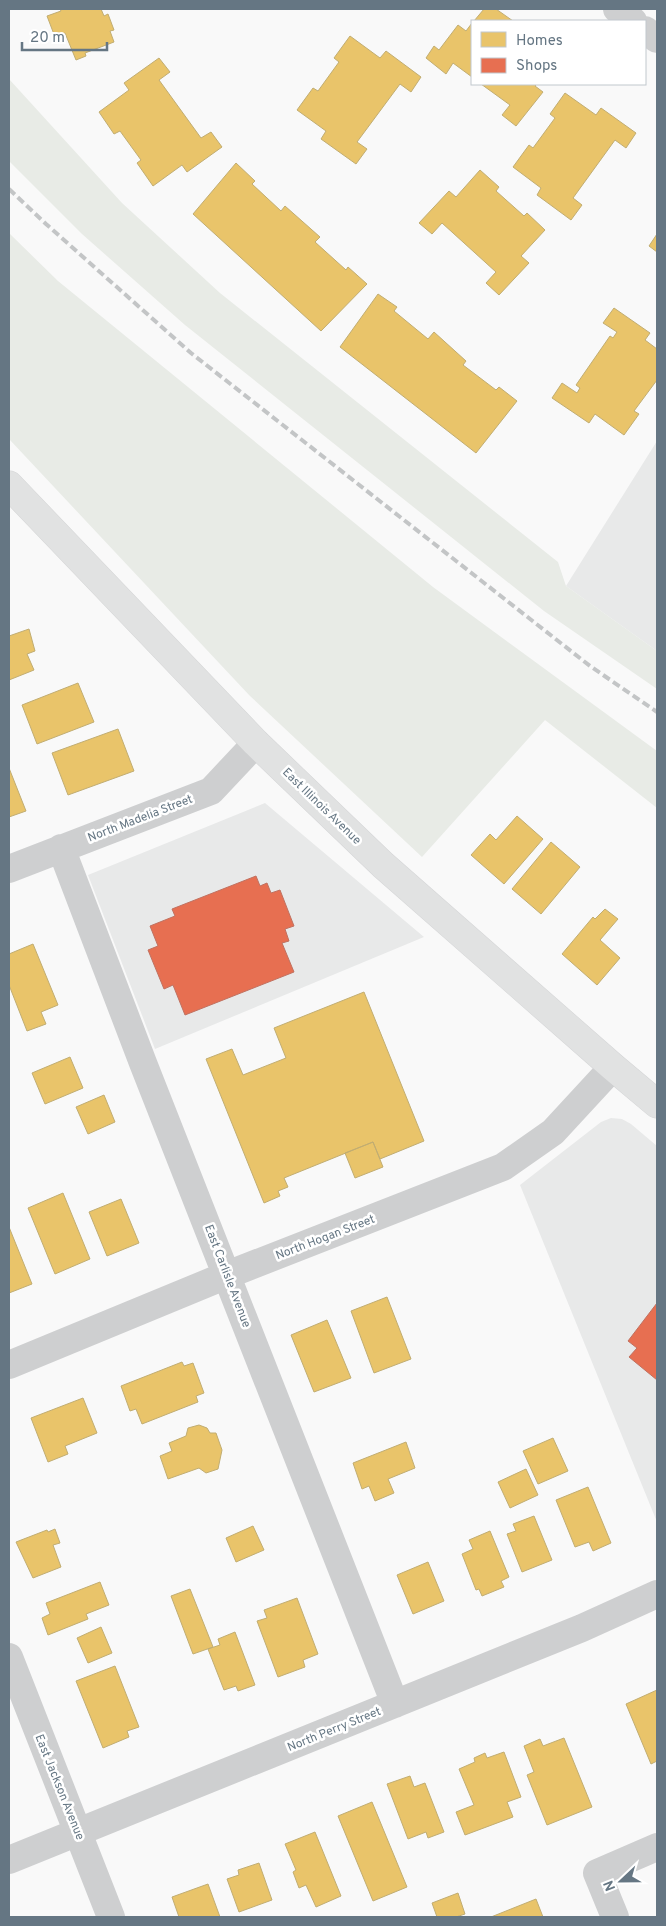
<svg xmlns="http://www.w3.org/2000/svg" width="666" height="1926" viewBox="0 0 666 1926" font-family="Overpass,sans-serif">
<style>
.built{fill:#e8e9e9}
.green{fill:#e8ebe6}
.homes{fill:#e9c46a;stroke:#c1ad72}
.shops{fill:#e76f51;stroke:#c07160}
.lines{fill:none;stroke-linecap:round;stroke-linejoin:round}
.major-casing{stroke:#d5d6d7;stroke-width:29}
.minor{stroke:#cecfd0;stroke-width:28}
.major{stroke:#e1e2e2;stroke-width:28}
.rail{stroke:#c3c5c6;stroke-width:4;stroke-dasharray:8 4;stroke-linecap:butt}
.labels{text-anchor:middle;stroke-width:5;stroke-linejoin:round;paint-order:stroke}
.street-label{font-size:12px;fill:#657683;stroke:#fff}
</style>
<rect width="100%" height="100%" fill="#f9f9f9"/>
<!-- built -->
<path class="built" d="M 657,441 L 657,651 L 566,586 Z
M 265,803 L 424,937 L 155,1049 L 88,875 Z
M 611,1118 L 622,1119 L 631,1124 L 657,1146 L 657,1522 L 520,1185 L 601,1122 Z"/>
<!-- green -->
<path class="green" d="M 9,79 L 122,203 L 220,293 L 558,562 L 566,586 L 657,651 L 657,689 L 544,611 L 185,325 L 82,234 L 9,161 Z
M 9,233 L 58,281 L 433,587 L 657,751 L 657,808 L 545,720 L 422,857 L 250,696 L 9,439 Z"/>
<!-- homes -->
<path class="homes" d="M 60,9 L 101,9 L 104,16 L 108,14 L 114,30 L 110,31 L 114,42 L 85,53 L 86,56 L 76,60 L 65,33 L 55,37 L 47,16 L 61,11 Z
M 484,9 L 496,9 L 513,21 L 474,21 Z
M 472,23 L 472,77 L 453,63 L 446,74 L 426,58 L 434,46 L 439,50 L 458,25 L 466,31 Z
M 350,36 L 380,58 L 386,51 L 421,77 L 411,92 L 400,84 L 357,142 L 367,149 L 356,164 L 321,139 L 326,131 L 297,110 L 313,88 L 318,91 L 339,62 L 334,58 Z
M 159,58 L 170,72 L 159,80 L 201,138 L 211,132 L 222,147 L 187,172 L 182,165 L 153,186 L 137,163 L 141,160 L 120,131 L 114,134 L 99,112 L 129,90 L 124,83 Z
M 481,84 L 537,84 L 535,86 L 543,92 L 516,126 L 502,115 L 510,105 Z
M 565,93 L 596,115 L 601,108 L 636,133 L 626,148 L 615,140 L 573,198 L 582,205 L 571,220 L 537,195 L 541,188 L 513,167 L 529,145 L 533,148 L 555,118 L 550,114 Z
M 236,163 L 255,181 L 252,184 L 281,211 L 285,206 L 320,237 L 315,242 L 346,270 L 348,267 L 367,284 L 321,331 L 193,214 Z
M 480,170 L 499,187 L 496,191 L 524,216 L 527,213 L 545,230 L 521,256 L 529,263 L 499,295 L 486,283 L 496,272 L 442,223 L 432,234 L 419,223 L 449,191 L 456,197 Z
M 657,234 L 657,252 L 649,246 Z
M 378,294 L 397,307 L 394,311 L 428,339 L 434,332 L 466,361 L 463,365 L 496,390 L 499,387 L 517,401 L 476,453 L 340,347 Z
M 614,308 L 650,333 L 645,340 L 657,349 L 657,380 L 634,411 L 639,414 L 624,435 L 595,414 L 589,423 L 552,398 L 562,383 L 577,393 L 580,388 L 576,385 L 610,336 L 613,338 L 617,332 L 603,323 Z
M 29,629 L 35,651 L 27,654 L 34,670 L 9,680 L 9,636 Z
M 78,683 L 94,722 L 37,744 L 22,705 Z
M 118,729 L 134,771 L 68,795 L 52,753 Z
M 9,768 L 26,811 L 9,817 Z
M 517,816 L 543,839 L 504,884 L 471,855 L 490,834 L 496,840 Z
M 551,842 L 580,867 L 541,914 L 512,889 Z
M 605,909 L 618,919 L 600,940 L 620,958 L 597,985 L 562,954 L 593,917 L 595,919 Z
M 33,944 L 58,1005 L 41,1012 L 46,1024 L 27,1031 L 9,985 L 9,954 Z
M 364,992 L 424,1141 L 380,1159 L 373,1142 L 284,1178 L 288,1187 L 278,1191 L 280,1196 L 264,1203 L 206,1059 L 232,1049 L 243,1075 L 286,1058 L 274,1028 Z
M 70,1057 L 83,1088 L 45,1104 L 32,1073 Z
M 104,1095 L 115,1122 L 88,1134 L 76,1107 Z
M 373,1142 L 383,1167 L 355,1178 L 345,1153 Z
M 63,1193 L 90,1259 L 55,1274 L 28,1208 Z
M 121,1199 L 139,1243 L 107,1256 L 89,1212 Z
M 9,1227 L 32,1284 L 9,1293 Z
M 387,1297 L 411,1359 L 374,1373 L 351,1311 Z
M 327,1320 L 351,1378 L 314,1392 L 291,1335 Z
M 182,1362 L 184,1366 L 193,1363 L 204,1393 L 196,1396 L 198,1402 L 142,1424 L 136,1409 L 130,1411 L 121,1386 Z
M 83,1398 L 97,1433 L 65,1446 L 68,1454 L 48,1462 L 31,1418 Z
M 199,1425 L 207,1428 L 210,1433 L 216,1433 L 222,1450 L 218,1469 L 206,1473 L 199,1468 L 168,1479 L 160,1456 L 172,1451 L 169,1443 L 186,1436 L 188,1428 Z
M 553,1438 L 568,1471 L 538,1484 L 523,1451 Z
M 406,1442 L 415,1468 L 388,1479 L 394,1493 L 375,1501 L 369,1486 L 362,1489 L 353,1463 Z
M 526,1469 L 538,1495 L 510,1508 L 498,1482 Z
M 588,1487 L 611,1543 L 593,1551 L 589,1542 L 575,1547 L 556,1500 Z
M 534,1516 L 552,1560 L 522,1572 L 507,1534 L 516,1531 L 513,1524 Z
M 253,1526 L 264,1550 L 236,1562 L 226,1538 Z
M 55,1529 L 60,1543 L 53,1545 L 61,1567 L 33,1578 L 16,1542 L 47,1530 L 48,1532 Z
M 490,1531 L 509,1577 L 501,1581 L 504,1587 L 482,1596 L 479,1589 L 476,1590 L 462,1554 L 473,1549 L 469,1540 Z
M 428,1562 L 444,1601 L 413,1614 L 397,1575 Z
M 100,1582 L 109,1605 L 86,1614 L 88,1619 L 48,1635 L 42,1618 L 50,1614 L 46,1603 Z
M 190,1589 L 213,1647 L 193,1654 L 171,1596 Z
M 297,1598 L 318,1654 L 303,1660 L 305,1667 L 278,1677 L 257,1621 L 267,1618 L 264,1610 Z
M 101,1627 L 112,1653 L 88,1663 L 77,1638 Z
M 235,1632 L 255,1685 L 238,1691 L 236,1686 L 224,1690 L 208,1649 L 220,1645 L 218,1639 Z
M 115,1666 L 139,1727 L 127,1731 L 129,1737 L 103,1748 L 76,1681 Z
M 657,1690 L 657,1761 L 651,1764 L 626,1704 Z
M 564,1738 L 592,1807 L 547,1825 L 527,1775 L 534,1772 L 524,1746 L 540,1739 L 543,1746 Z
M 504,1752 L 521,1797 L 507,1802 L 513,1817 L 465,1835 L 456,1812 L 474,1805 L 459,1769 L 475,1762 L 474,1758 L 485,1753 L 487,1758 Z
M 410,1776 L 414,1787 L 425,1783 L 444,1832 L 428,1838 L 426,1832 L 408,1839 L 387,1784 Z
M 372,1802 L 407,1887 L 373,1901 L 338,1816 Z
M 315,1832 L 341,1896 L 316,1907 L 306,1885 L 299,1888 L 293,1872 L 296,1870 L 285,1844 Z
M 259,1863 L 272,1900 L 239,1912 L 227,1879 L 239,1875 L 238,1870 Z
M 208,1884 L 220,1917 L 179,1917 L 172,1897 Z
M 458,1893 L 465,1914 L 456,1917 L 437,1917 L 432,1903 Z
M 536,1899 L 543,1917 L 491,1917 Z"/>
<!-- shops -->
<path class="shops" d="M 256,876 L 260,886 L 267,883 L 271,893 L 280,890 L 294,926 L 285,929 L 289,941 L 282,943 L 294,972 L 185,1015 L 173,985 L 164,989 L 148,950 L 158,946 L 150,926 L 175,916 L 172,909 Z
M 657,1303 L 657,1380 L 629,1357 L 637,1348 L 628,1341 Z"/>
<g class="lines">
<!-- major casing -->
<g class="major-casing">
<path id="major" d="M 9,485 L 256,743 L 383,865 L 613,1067 L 657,1104"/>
</g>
<!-- minor -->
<path class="minor" d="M 617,9 L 633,21
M 645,30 L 657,39
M 61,848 L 143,1063 L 395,1704
M 9,869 L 211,791 L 256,743
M 9,1365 L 227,1275 L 503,1167 L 553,1132 L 613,1067
M 9,1657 L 111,1917
M 9,1860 L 582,1628 L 657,1594
M 615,1917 L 597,1873 L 657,1847"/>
<!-- major -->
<use href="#major" class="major"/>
<!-- rail -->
<path class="rail" d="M 9,189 L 46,224 L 191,353 L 590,666 L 657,712"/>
</g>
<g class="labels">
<!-- street labels -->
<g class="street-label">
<text transform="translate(322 806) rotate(44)" y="4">East Illinois Avenue</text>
<text transform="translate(140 818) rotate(-21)" y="4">North Madelia Street</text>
<text transform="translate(325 1237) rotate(-21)" y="4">North Hogan Street</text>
<text transform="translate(228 1276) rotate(69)" y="4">East Carlisle Avenue</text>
<text transform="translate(334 1729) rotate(-22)" y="4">North Perry Street</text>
<text transform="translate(60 1787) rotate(68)" y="4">East Jackson Avenue</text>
</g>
</g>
<!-- border -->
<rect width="666" height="1926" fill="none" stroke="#657683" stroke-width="20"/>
<!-- legend -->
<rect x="471" y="20" width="175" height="65" fill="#ffffff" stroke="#c1c8cd"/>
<rect x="481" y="32" width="25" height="15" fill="#e9c46a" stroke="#c1c8cd"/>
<text x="516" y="45" font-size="15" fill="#657683">Homes</text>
<rect x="481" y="58" width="25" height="15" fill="#e76f51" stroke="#c1c8cd"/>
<text x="516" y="70" font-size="15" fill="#657683">Shops</text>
<!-- north arrow -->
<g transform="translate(621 1881) rotate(248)" stroke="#ffffff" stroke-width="4" paint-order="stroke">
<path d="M0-4L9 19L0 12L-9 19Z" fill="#657683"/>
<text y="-8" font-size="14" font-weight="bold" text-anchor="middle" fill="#657683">N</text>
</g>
<!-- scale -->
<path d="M22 42v8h85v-8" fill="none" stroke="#657683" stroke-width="2.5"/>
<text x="30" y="42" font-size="15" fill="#657683" stroke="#ffffff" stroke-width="4" paint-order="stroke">20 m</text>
</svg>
